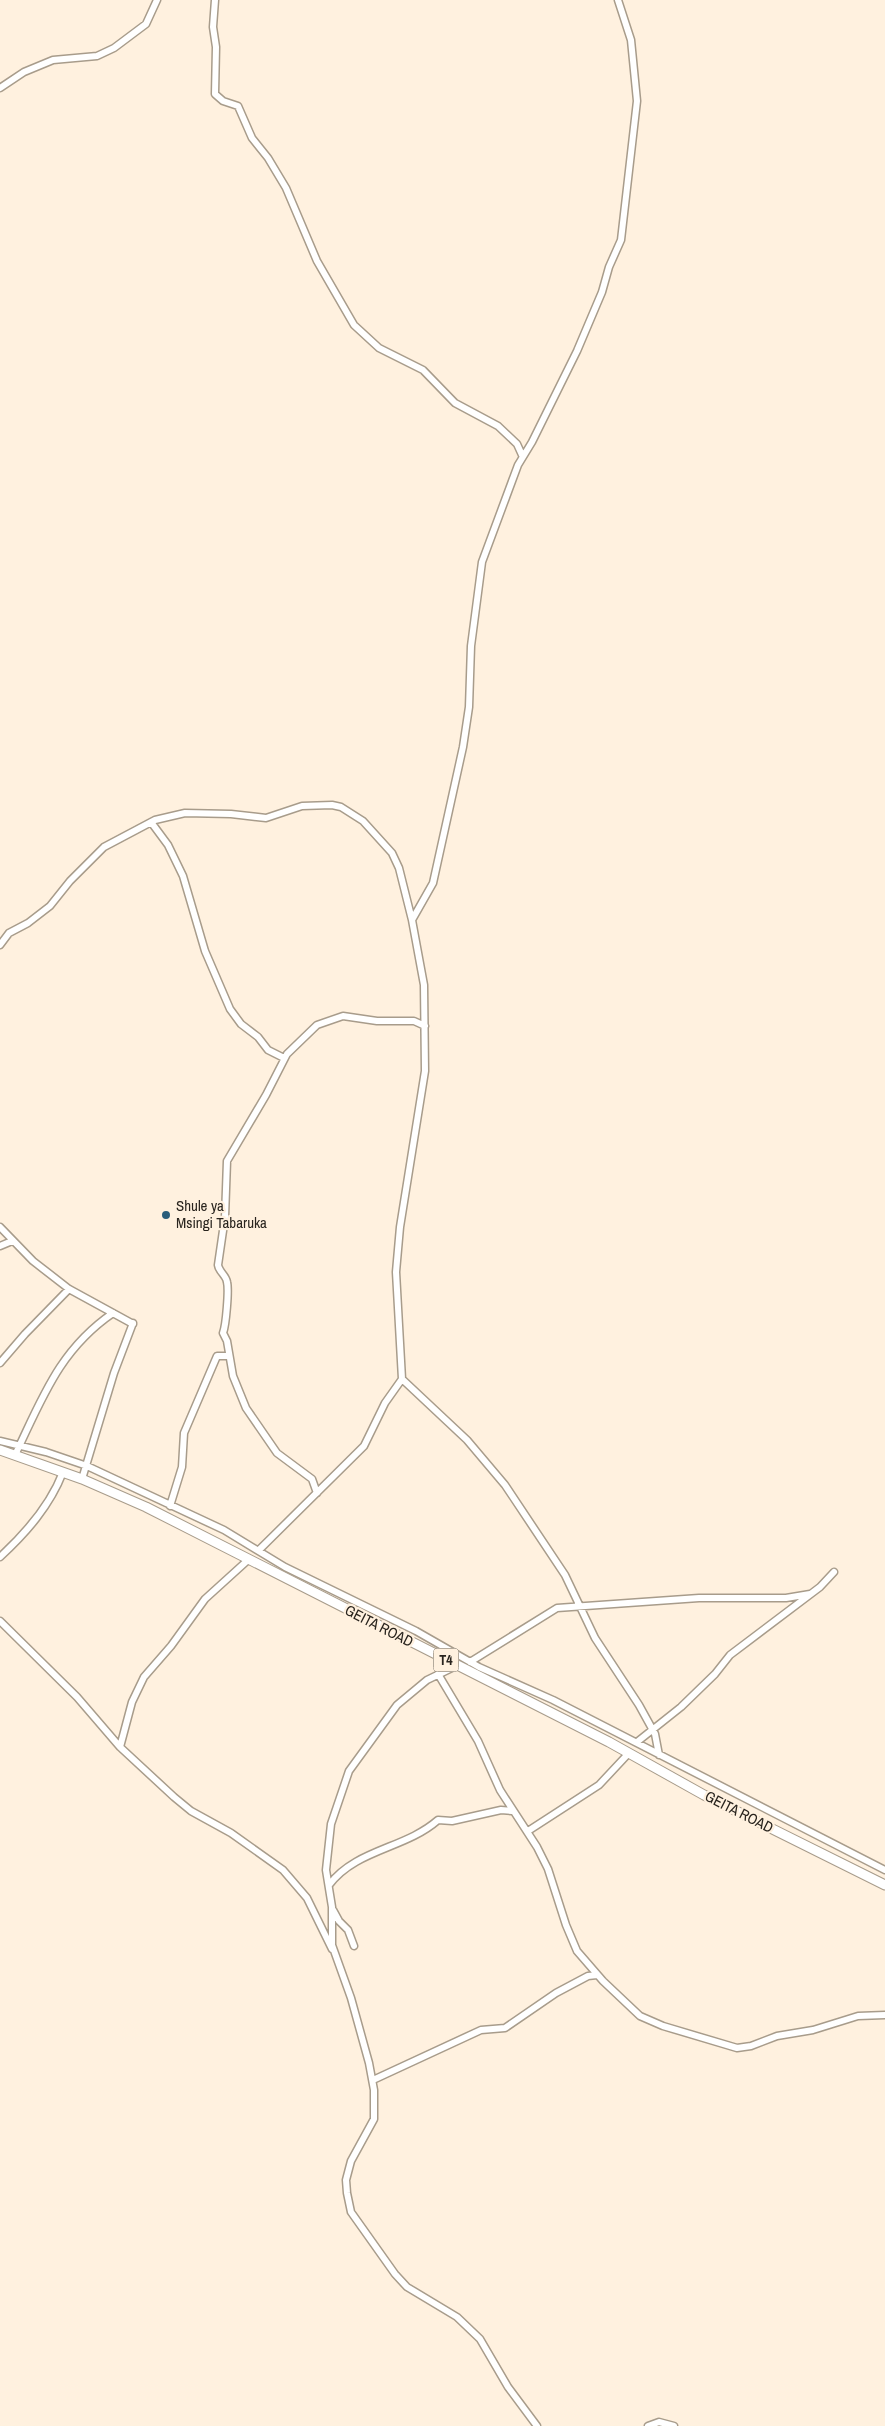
<svg xmlns="http://www.w3.org/2000/svg" width="885" height="2426" viewBox="0 0 885 2426" font-family="'Archivo Narrow',sans-serif">
<style>
.lines{fill:none;stroke-linecap:round;stroke-linejoin:round}
.minor-casing{stroke:#a89c8b;stroke-width:9}
.highway-casing{stroke:#a89c8b;stroke-width:11}
.minor{stroke:#fff;stroke-width:6}
.highway{stroke:#fff;stroke-width:9}
.poi-dot{fill:#2a5d7a;stroke:#fff1df;stroke-width:2}
.labels{text-anchor:middle;stroke-width:4.5;stroke-linejoin:round;paint-order:stroke}
.shield{fill:#fff1df;stroke:#696258;stroke-width:1}
.shield-label{font-size:14px;font-weight:bold;fill:#29241e}
.poi-label{font-size:15px;fill:#29241e;stroke:#fff1df;text-anchor:start}
.street-label{font-size:15px;fill:#29241e;stroke:#fff1df}
</style>
<rect width="100%" height="100%" fill="#fff1df"/>
<g class="lines">
<!-- minor casing -->
<g class="minor-casing">
<path id="minor" d="M 215,0 L 213,27 L 216,47 L 215,94 L 223,101 L 238,106 L 252,138 L 268,158 L 286,188 L 317,261 L 354,325 L 379,348 L 423,370 L 455,403 L 498,426 L 517,444 L 522,455
M 0,88 L 24,72 L 53,60 L 97,56 L 114,48 L 146,24 L 157,0
M 151,822 L 168,845 L 183,876 L 205,951 L 230,1009 L 241,1024 L 258,1037 L 268,1050 L 284,1058
M 0,945 L 9,933 L 28,923 L 50,906 L 70,881 L 104,847 L 155,820 L 185,813 L 231,814 L 266,818 L 302,806 L 332,805 L 341,807 L 363,821 L 392,853 L 399,868 L 412,920
M 0,1227 L 33,1261 L 69,1289 L 133,1324
M 0,1246 L 12,1241
M 0,1363 L 25,1334 L 69,1289
M 402,1379 L 467,1440 L 505,1485 L 565,1575 L 595,1638 L 639,1705 L 655,1734 L 659,1755
M 0,1441 L 46,1452 L 87,1466 L 224,1530 L 285,1567 L 416,1631 L 479,1667 L 553,1700 L 885,1870
M 15,1455 C 42,1399 59,1350 113,1313
M 82,1479 L 114,1373 L 133,1323
M 317,1493 L 312,1479 L 277,1453 L 246,1408 L 233,1376 L 227,1341 L 223,1333 C 226,1325 229,1290 227,1282 C 226,1275 219,1272 218,1265 L 225,1217 L 227,1161 L 266,1095 L 287,1054 L 317,1025 L 343,1016 L 377,1021 L 414,1021 L 425,1026
M 170,1506 L 182,1467 L 184,1433 L 217,1356 L 229,1356
M 259,1550 L 364,1446 L 385,1403 L 402,1379 L 396,1272 L 400,1227 L 425,1071 L 424,985 L 412,920 L 433,883 L 463,747 L 469,707 L 471,646 L 482,562 L 518,465 L 532,442 L 577,351 L 602,292 L 609,267 L 621,240 L 637,101 L 631,40 L 618,0
M 0,1557 C 26,1533 50,1506 63,1472
M 0,1621 L 77,1697 L 120,1747 L 174,1797 L 191,1811 L 231,1833 L 283,1870 L 307,1898 L 332,1949
M 470,1662 L 557,1608 L 699,1598 L 786,1598 L 810,1594
M 456,1666 L 427,1680 L 397,1705 L 349,1771 L 331,1824 L 326,1870 L 332,1907 L 332,1945 L 351,1998 L 369,2063 L 374,2090 L 374,2119 L 351,2161 L 346,2180 L 347,2193 L 351,2212 L 395,2274 L 407,2287 L 457,2317 L 480,2339 L 508,2387 L 537,2426
M 438,1674 L 478,1741 L 500,1790 L 537,1847 L 548,1869 L 566,1925 L 577,1951 L 603,1981 L 640,2016 L 663,2026 L 737,2048 L 751,2046 L 777,2036 L 813,2030 L 858,2016 L 885,2015
M 637,1742 L 681,1707 L 715,1674 L 730,1655 L 820,1587 L 834,1572
M 120,1747 L 132,1702 L 144,1677 L 171,1646 L 205,1599 L 248,1560
M 528,1831 L 599,1785 L 628,1754
M 329,1885 C 356,1849 405,1849 438,1820 L 452,1821 L 501,1810 L 512,1811
M 333,1910 L 339,1921 L 348,1930 L 354,1946
M 373,2080 L 481,2030 L 505,2028 L 556,1993 L 588,1976 L 597,1975
M 648,2426 L 659,2422 L 674,2426"/>
</g>
<!-- highway casing -->
<g class="highway-casing">
<path id="highway" d="M 0,1450 L 82,1479 L 146,1507 L 609,1742 L 704,1795 L 885,1885"/>
</g>
<!-- minor -->
<use href="#minor" class="minor"/>
<!-- highway -->
<use href="#highway" class="highway"/>
</g>
<!-- markers -->
<circle class="poi-dot" cx="166" cy="1215" r="5"/>
<g class="labels">
<!-- shield labels -->
<rect class="shield" x="433.5" y="1648.5" width="25" height="23" rx="4"/>
<g class="shield-label">
<text x="446" y="1665">T4</text>
</g>
<!-- poi labels -->
<g class="poi-label">
<text x="176" y="1211">Shule ya<tspan x="176" dy="17">Msingi Tabaruka</tspan></text>
</g>
<!-- street labels -->
<g class="street-label">
<text transform="translate(379 1626) rotate(27)" y="5">GEITA ROAD</text>
<text transform="translate(739 1812) rotate(27)" y="5">GEITA ROAD</text>
</g>
</g>
</svg>
